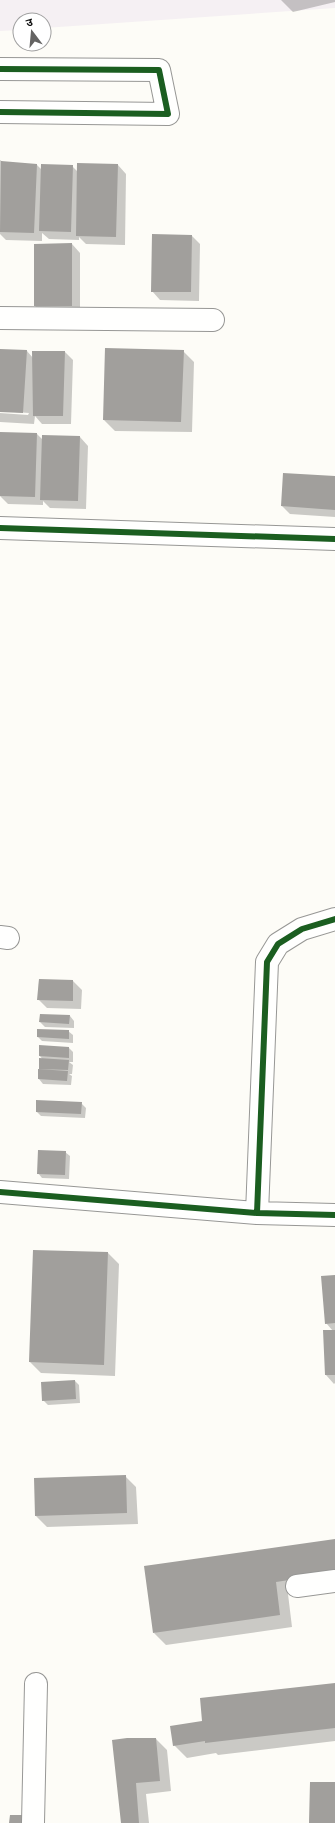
<svg xmlns="http://www.w3.org/2000/svg" width="335" height="1823" viewBox="0 0 335 1823" font-family="Literata,'Noto Sans Devanagari',serif">
<style>
.industrial{fill:#f5f0f3}
.shadow{fill:#0003}
.building{fill:#a19f9c}
.lines{fill:none;stroke-linecap:round;stroke-linejoin:round}
.minor-casing{stroke:#979795;stroke-width:24}
.minor{stroke:#fffffe;stroke-width:22}
.cycleway-casing{stroke:#fff;stroke-width:8}
.cycleway{stroke:#1b5e20;stroke-width:6}
</style>
<rect width="100%" height="100%" fill="#fdfcf7"/>
<!-- industrial -->
<path class="industrial" d="M 0,0 L 335,0 L 335,8 L 44,28 L 44,20 L 20,20 L 20,30 L 0,31 Z"/>
<!-- shadow -->
<path class="shadow" d="M 281,0 L 335,0 L 335,2 L 293,12 Z
M 0,160 L 3,162 L 37,165 L 42,170 L 72,166 L 78,172 L 118,165 L 126,174 L 125,245 L 86,244 L 79,237 L 79,240 L 49,239 L 42,233 L 42,241 L 6,240 L 0,234 Z
M 192,236 L 200,244 L 199,301 L 160,300 L 152,291 Z
M 72,244 L 80,253 L 80,314 L 44,314 L 35,306 Z
M 0,350 L 27,351 L 33,358 L 65,352 L 73,360 L 71,424 L 42,424 L 35,416 L 34,424 L 0,422 L 0,413 L 28,415 L 29,413 L 0,411 Z
M 183,351 L 194,362 L 192,432 L 115,431 L 104,420 Z
M 37,434 L 43,440 L 80,437 L 88,446 L 86,509 L 50,508 L 43,501 L 43,505 L 8,504 L 0,496 L 0,470 Z
M 335,477 L 335,517 L 290,514 L 282,506 Z
M 39,980 L 73,981 L 82,990 L 81,1009 L 47,1008 L 38,999 Z
M 41,1015 L 70,1016 L 74,1021 L 74,1028 L 45,1027 L 40,1022 Z
M 68,1031 L 73,1035 L 73,1043 L 42,1041 L 38,1037 Z
M 69,1048 L 73,1052 L 73,1062 L 69,1062 L 73,1065 L 72,1074 L 69,1074 L 72,1076 L 71,1085 L 43,1084 L 39,1079 L 40,1059 L 43,1060 L 40,1056 Z
M 81,1103 L 86,1108 L 85,1118 L 41,1116 L 37,1112 Z
M 65,1152 L 70,1156 L 69,1179 L 42,1178 L 38,1173 Z
M 34,1251 L 108,1253 L 119,1264 L 115,1376 L 41,1373 L 30,1362 Z
M 335,1276 L 335,1383 L 334,1384 L 326,1375 L 324,1331 L 333,1331 L 326,1323 Z
M 75,1381 L 79,1385 L 80,1403 L 48,1405 L 43,1400 Z
M 125,1476 L 136,1487 L 138,1524 L 47,1527 L 36,1516 Z
M 335,1540 L 335,1587 L 288,1594 L 292,1627 L 166,1645 L 154,1633 Z
M 335,1684 L 335,1741 L 218,1755 L 216,1753 L 187,1758 L 174,1745 L 204,1722 Z
M 156,1739 L 167,1750 L 171,1791 L 146,1794 L 149,1823 L 122,1823 L 113,1741 Z"/>
<!-- building -->
<path class="building" d="M 1,161 L 37,164 L 34,233 L 0,232 Z
M 77,163 L 118,164 L 116,237 L 76,236 Z
M 41,164 L 73,165 L 71,232 L 39,231 Z
M 152,234 L 192,235 L 191,292 L 151,292 Z
M 72,243 L 72,306 L 34,306 L 34,244 Z
M 105,348 L 184,350 L 181,422 L 103,420 Z
M 0,349 L 27,350 L 23,413 L 0,412 Z
M 32,351 L 65,351 L 63,416 L 33,416 Z
M 0,432 L 37,433 L 35,497 L 0,496 Z
M 42,435 L 80,436 L 78,501 L 40,500 Z
M 283,473 L 335,476 L 335,510 L 281,506 Z
M 39,979 L 73,980 L 73,1001 L 37,1000 Z
M 40,1014 L 70,1015 L 69,1024 L 39,1022 Z
M 37,1029 L 69,1030 L 69,1039 L 37,1037 Z
M 39,1045 L 69,1047 L 69,1058 L 39,1056 Z
M 39,1058 L 69,1060 L 68,1070 L 39,1069 Z
M 38,1069 L 68,1071 L 67,1081 L 38,1079 Z
M 36,1100 L 82,1102 L 81,1114 L 36,1112 Z
M 38,1150 L 66,1151 L 65,1175 L 37,1174 Z
M 33,1250 L 108,1252 L 104,1365 L 29,1362 Z
M 335,1275 L 335,1323 L 325,1324 L 321,1276 Z
M 323,1330 L 335,1330 L 335,1375 L 325,1375 Z
M 75,1380 L 76,1399 L 42,1401 L 41,1382 Z
M 126,1475 L 127,1513 L 35,1516 L 34,1478 Z
M 335,1539 L 335,1573 L 276,1582 L 280,1615 L 153,1633 L 144,1566 Z
M 335,1683 L 335,1728 L 205,1743 L 205,1741 L 173,1746 L 170,1726 L 202,1721 L 200,1698 Z
M 127,1738 L 156,1738 L 160,1781 L 136,1783 L 139,1823 L 121,1823 L 112,1740 Z
M 310,1782 L 335,1782 L 335,1823 L 309,1823 Z
M 10,1815 L 28,1815 L 28,1823 L 9,1823 Z"/>
<g class="lines">
<!-- minor casing -->
<g class="minor-casing">
<path id="minor" d="M 0,69 L 159,70 L 168,114 L 0,112
M 0,318 L 213,320
M 0,528 L 335,539
M 0,937 L 8,938
M 0,1192 L 257,1213 L 335,1215
M 257,1213 L 267,962 L 278,944 L 302,929 L 335,919
M 297,1586 L 335,1581
M 33,1823 L 36,1684"/>
</g>
<!-- minor -->
<use href="#minor" class="minor"/>
<!-- cycleway casing -->
<g class="cycleway-casing">
<path id="cycleway" d="M 0,69 L 159,70 L 168,114 L 0,112
M 0,528 L 335,539
M 0,1192 L 257,1213 L 335,1215
M 257,1213 L 267,962 L 278,944 L 302,929 L 335,919"/>
</g>
<!-- cycleway -->
<use href="#cycleway" class="cycleway"/>
</g>
<!-- north arrow -->
<g transform="translate(32 32) rotate(344)"><circle r="19" fill="#ffffff" stroke="#a0a0a0"/>
<path d="M0-3L7 15L0 10L-7 15Z" fill="#646362"/>
<text y="-6" font-size="11" font-weight="bold" text-anchor="middle" fill="#111111">उ</text>
</g>
</svg>
